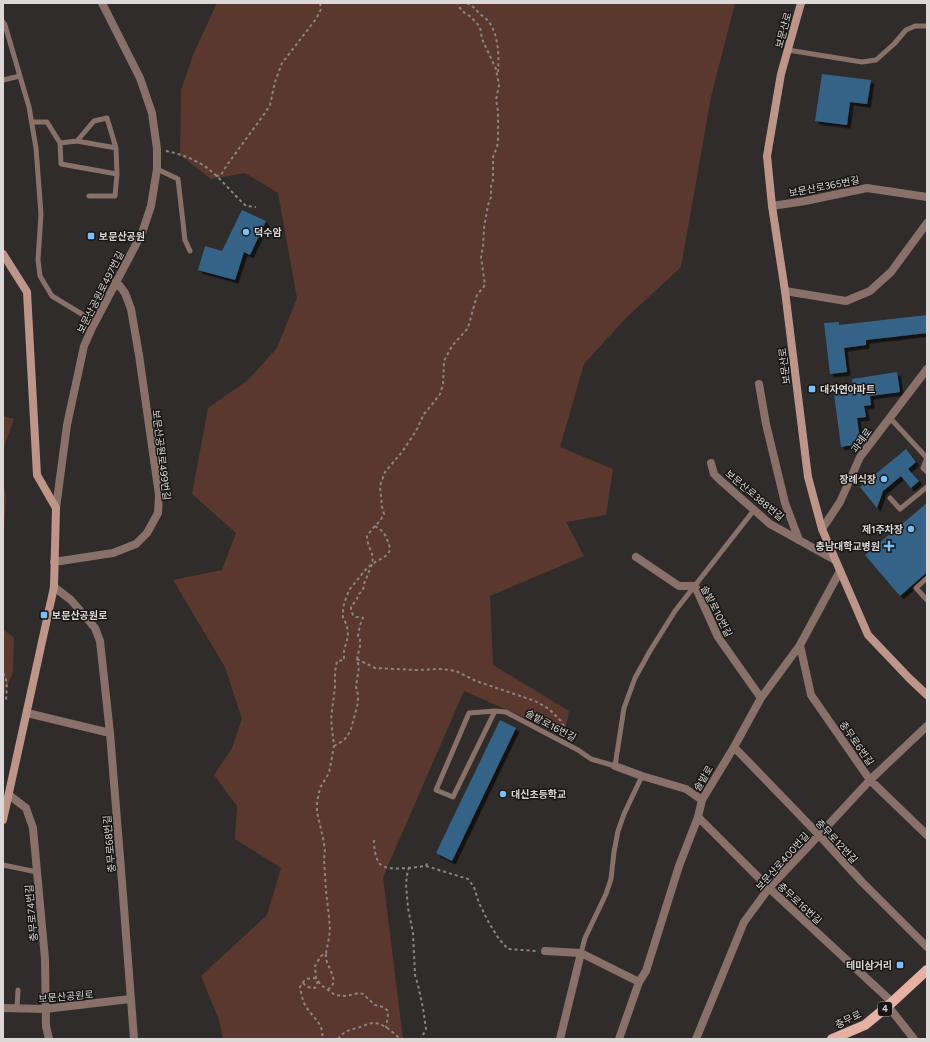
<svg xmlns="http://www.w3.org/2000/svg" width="930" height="1042" viewBox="0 0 930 1042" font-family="Figtree,'Noto Sans KR',sans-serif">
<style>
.green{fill:#5b382e}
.building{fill:#366387;filter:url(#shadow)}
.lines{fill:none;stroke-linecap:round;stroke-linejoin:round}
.path{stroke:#898685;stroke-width:2;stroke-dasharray:3 3;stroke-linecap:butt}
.lane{stroke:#897068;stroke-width:5}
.street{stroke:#897068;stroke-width:8}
.secondary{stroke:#be9589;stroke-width:8}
.primary{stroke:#e6b1a3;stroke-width:10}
.poi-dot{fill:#79bff8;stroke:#171514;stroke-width:1.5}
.labels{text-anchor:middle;stroke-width:3;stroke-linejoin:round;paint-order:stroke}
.shield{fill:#171514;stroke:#a09e9c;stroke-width:1}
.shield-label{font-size:9px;font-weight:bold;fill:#dbd8d7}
.street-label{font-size:10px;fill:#dbd8d7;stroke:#171514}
.poi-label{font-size:10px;font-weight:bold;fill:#dbd8d7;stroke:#171514;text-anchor:start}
</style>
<defs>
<filter id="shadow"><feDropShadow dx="3.5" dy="3.5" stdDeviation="0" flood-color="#0009"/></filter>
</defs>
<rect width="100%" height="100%" fill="#302c2b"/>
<!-- green -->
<path class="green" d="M 216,3 L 735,3 L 711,97 L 681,267 L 625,319 L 584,364 L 560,447 L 613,469 L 606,515 L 566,522 L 584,556 L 490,596 L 493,665 L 569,711 L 564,735 L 464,691 L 383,877 L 403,1039 L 223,1039 L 219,1020 L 201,976 L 267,915 L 281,868 L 235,839 L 237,806 L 214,775 L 232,748 L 242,719 L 225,667 L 173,580 L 222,570 L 236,533 L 192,494 L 208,408 L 248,380 L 277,348 L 297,298 L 278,193 L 245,173 L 211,179 L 180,155 L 181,90 L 193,55 L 216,5 Z
M 3,416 L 14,419 L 3,449 Z
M 3,479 L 6,497 L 4,530 L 3,531 Z
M 3,629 L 14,638 L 13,672 L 3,697 Z"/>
<!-- building -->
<path class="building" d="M 822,74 L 871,80 L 867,104 L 850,102 L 847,125 L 815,121 Z
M 242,210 L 266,221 L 250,255 L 244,252 L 235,280 L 198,270 L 205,246 L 222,251 Z
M 927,315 L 927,333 L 866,340 L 866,345 L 844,348 L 847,372 L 830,374 L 824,323 L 839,322 L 839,325 Z
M 897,372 L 900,392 L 870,396 L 871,405 L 864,406 L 866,417 L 857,418 L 860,439 L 857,441 L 858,444 L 841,447 L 834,394 L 854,391 L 852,379 Z
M 906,449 L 916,462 L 908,469 L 919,481 L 911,488 L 901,476 L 883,491 L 877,508 L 860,487 Z
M 927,503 L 927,572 L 900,596 L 865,555 Z
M 500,720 L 516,728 L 452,861 L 436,853 Z"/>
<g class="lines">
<!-- path -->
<path class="path" d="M 467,3 C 473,6 475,9 479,13 C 482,16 486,18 489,22 C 499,36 499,57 498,74
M 166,151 C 182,154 199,161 211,171 C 224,182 234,195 246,206 L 256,207
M 216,176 L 221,175 L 227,165 L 265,113 L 270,105 L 275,82 L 282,63 L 316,19 L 321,9 L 320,3
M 375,526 L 381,530 L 385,535 L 389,544 L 390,550 L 388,554 L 384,557 L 372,564 L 367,568 L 349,590 L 345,601 L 343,608 L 343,617 L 347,626 L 348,636 L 344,651 L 344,660 L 337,661 L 335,672 L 335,687 L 331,719 L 334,746 L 329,773 L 320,788 L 317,802 L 317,812 L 323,838 L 325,850 L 324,859 L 326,891 L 329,917 L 330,931 L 328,943 L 326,953 L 321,956 L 315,966 L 316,978 L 318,981 L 321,985 L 335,995 L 346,996 L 359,993 L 363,994 L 375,1005 L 383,1007 L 387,1010 L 388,1014 L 386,1028
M 357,659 L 375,668 L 416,670 L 442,669 L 456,671 L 476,681 L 535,701 L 549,709 L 561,721 L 570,737
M 3,673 C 9,682 6,693 6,702
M 334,746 L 341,742 L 347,737 L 351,729 L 358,703 L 358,695 L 356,687 L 359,667 L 357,659 L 360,646 L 360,638 L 358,636 L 360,625 L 363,618 L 361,617 L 356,617 L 353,615 L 351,610 L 351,607 L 357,599 L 358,595 L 363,590 L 364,584 L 372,564 L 373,557 L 367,540 L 367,536 L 373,528 L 380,521 L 384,514 L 382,507 L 380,486 L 382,480 L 385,472 L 402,452 L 416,431 L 424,414 L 430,407 L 440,394 L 443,385 L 444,361 L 452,346 L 468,328 L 477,295 L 485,285 L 481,257 L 483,247 L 484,228 L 488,205 L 491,197 L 491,186 L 493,180 L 493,157 L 497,147 L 498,140 L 498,111 L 496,100 L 499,85 L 496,69 L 482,39 L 480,27 L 471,17 L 462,11 L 457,3
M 374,840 C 374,847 375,858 380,864 C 387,872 416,867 426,866 L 428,861
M 426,866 L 468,879 L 474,887 L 479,903 L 489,923 L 499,939 L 508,949 L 536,951
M 409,867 L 407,875 L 406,885 L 408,908 L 413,933 L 415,975 L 418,985 L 423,1008 L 426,1029 L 421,1039
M 326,954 C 324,966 343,981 327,990
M 316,978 C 306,979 306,977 300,987 C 301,992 302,998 304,1003 C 310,1016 325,1023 322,1039
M 303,983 C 307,987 309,988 315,988 L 318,981
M 338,1039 C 343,1032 349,1030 357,1028 C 362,1027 368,1023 373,1023 C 383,1023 393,1032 400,1039"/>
<!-- lane -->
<path class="lane" d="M 3,22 L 5,25 L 29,107 L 36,148 L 41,214 L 38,260 L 40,276 L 52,296 L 95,322
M 788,50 L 862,62 L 876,60 L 894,44 L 906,30 L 915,26 L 927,26
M 3,80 L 20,76
M 32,122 L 47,122 L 60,143 L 61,164 L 117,174 L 116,148 L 107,118 L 94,121 L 77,141 L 60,143
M 77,141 L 116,148
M 157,169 L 178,179 L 185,240 L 190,251
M 89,196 L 115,196 L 117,174
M 890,418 L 927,458
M 927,458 L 923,468 L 927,472
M 890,498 L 900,509 L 927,487
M 927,578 L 916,588 L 927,600
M 495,711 L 469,713 L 436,790 L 453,797 L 495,711 L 506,712 L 578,750 L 591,759 L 615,766 L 624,708 L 635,678 L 650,651 L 675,611 L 754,510
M 3,865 L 37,872
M 581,953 L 585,938 L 606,894 L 611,879 L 614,852 L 618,831 L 624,814 L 642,776
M 17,1008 L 18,990"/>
<!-- street -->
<path class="street" d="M 772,206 L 805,201 L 867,188 L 927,197
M 785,291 L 846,301 L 870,291 L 891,272 L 927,223
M 759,384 L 766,424 L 785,503 L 799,540
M 711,463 L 714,474 L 720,480 L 770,524 L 835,560
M 56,508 L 67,425 L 84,346 L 92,328 L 142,233 L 151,206 L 157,169 L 157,149 L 152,113 L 140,78 L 102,3
M 822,529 L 840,502 L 860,457 L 927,369
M 636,557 L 679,586 L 695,586 L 718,637 L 761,698
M 54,562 L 113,553 L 136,544 L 147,533 L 158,513 L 159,495 L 139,355 L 131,309 L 125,293 L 116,281
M 54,587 L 71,600 L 95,628 L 100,641 L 110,733
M 800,645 L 811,695 L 870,780 L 927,835
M 27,713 L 110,733 L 122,882 L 134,1039
M 734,747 L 819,835 L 862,882 L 927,947
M 615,766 L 642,776 L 686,789 L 702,800
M 9,795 L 26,808 L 33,828 L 45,959 L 46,1026 L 49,1039
M 698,817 L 769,888 L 892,1002
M 545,951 L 581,953 L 639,982
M 888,1006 L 914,1039
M 3,1008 L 45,1009 L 130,999
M 560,1039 L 581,953
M 619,1039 L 639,982 L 646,971 L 679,866 L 698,817 L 702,800 L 734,747 L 761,698 L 800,645 L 840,571
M 696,1039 L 744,922 L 769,888 L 819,835 L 870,780 L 927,726"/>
<!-- secondary -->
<path class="secondary" d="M 801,3 L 781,74 L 767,156 L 772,206 L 785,291 L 808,477 L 822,529 L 868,635 L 909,678 L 927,695
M 3,254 L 27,292 L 37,475 L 56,508 L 54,587 L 3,820"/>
<!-- primary -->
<path class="primary" d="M 832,1039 L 865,1025 L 888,1006 L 927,970"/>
</g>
<!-- markers -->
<g class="poi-dot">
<circle cx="246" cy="232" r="4"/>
<rect x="87" y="232" width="8" height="8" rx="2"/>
<rect x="808" y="385" width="8" height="8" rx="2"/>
<circle cx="884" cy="479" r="4"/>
<circle cx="911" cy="529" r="4"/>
<path d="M887 540h4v4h4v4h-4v4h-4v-4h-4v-4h4z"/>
<rect x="40" y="611" width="8" height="8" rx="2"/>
<circle cx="503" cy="794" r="4"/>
<rect x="896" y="961" width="8" height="8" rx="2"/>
</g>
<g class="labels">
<!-- shield labels -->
<rect class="shield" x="878" y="1002" width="14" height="14" rx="3"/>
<g class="shield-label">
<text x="885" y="1012">4</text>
</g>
<!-- street labels -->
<g class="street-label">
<text transform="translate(783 30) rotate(-75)" y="4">보문산로</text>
<text transform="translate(824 186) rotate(-11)" y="4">보문산로365번길</text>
<text transform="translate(100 292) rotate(-63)" y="4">보문산공원로497번길</text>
<text transform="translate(784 366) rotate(-97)" y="4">보문산로</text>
<text transform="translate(861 440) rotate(-54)" y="4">과례로</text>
<text transform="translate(162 455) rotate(83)" y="4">보문산공원로499번길</text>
<text transform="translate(755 495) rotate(40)" y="4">보문산로388번길</text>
<text transform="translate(717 611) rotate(63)" y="4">솔밭로10번길</text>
<text transform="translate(551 725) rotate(28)" y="4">솔밭로16번길</text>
<text transform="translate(857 743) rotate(55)" y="4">충무로6번길</text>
<text transform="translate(703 778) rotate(-59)" y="4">솔밭로</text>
<text transform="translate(837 841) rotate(47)" y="4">충무로12번길</text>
<text transform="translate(109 844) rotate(-95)" y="4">충무로68번길</text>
<text transform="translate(782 861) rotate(-48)" y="4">보문산로400번길</text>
<text transform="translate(800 903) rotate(43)" y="4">충무로16번길</text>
<text transform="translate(31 913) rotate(-95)" y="4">충무로74번길</text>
<text transform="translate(66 996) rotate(-5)" y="4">보문산공원로</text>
<text transform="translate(848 1019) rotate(-26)" y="4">충무로</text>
</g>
<!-- poi labels -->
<g class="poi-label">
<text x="254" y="236">덕수암</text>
<text x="99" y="240">보문산공원</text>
<text x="820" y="393">대자연아파트</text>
<text x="876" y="483" text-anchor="end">장례식장</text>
<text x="903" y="533" text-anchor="end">제1주차장</text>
<text x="880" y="550" text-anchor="end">충남대학교병원</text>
<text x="52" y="619">보문산공원로</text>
<text x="511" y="798">대신초등학교</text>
<text x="892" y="969" text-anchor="end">테미삼거리</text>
</g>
</g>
<!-- border -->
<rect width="930" height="1042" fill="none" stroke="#dbd8d7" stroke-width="8"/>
</svg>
